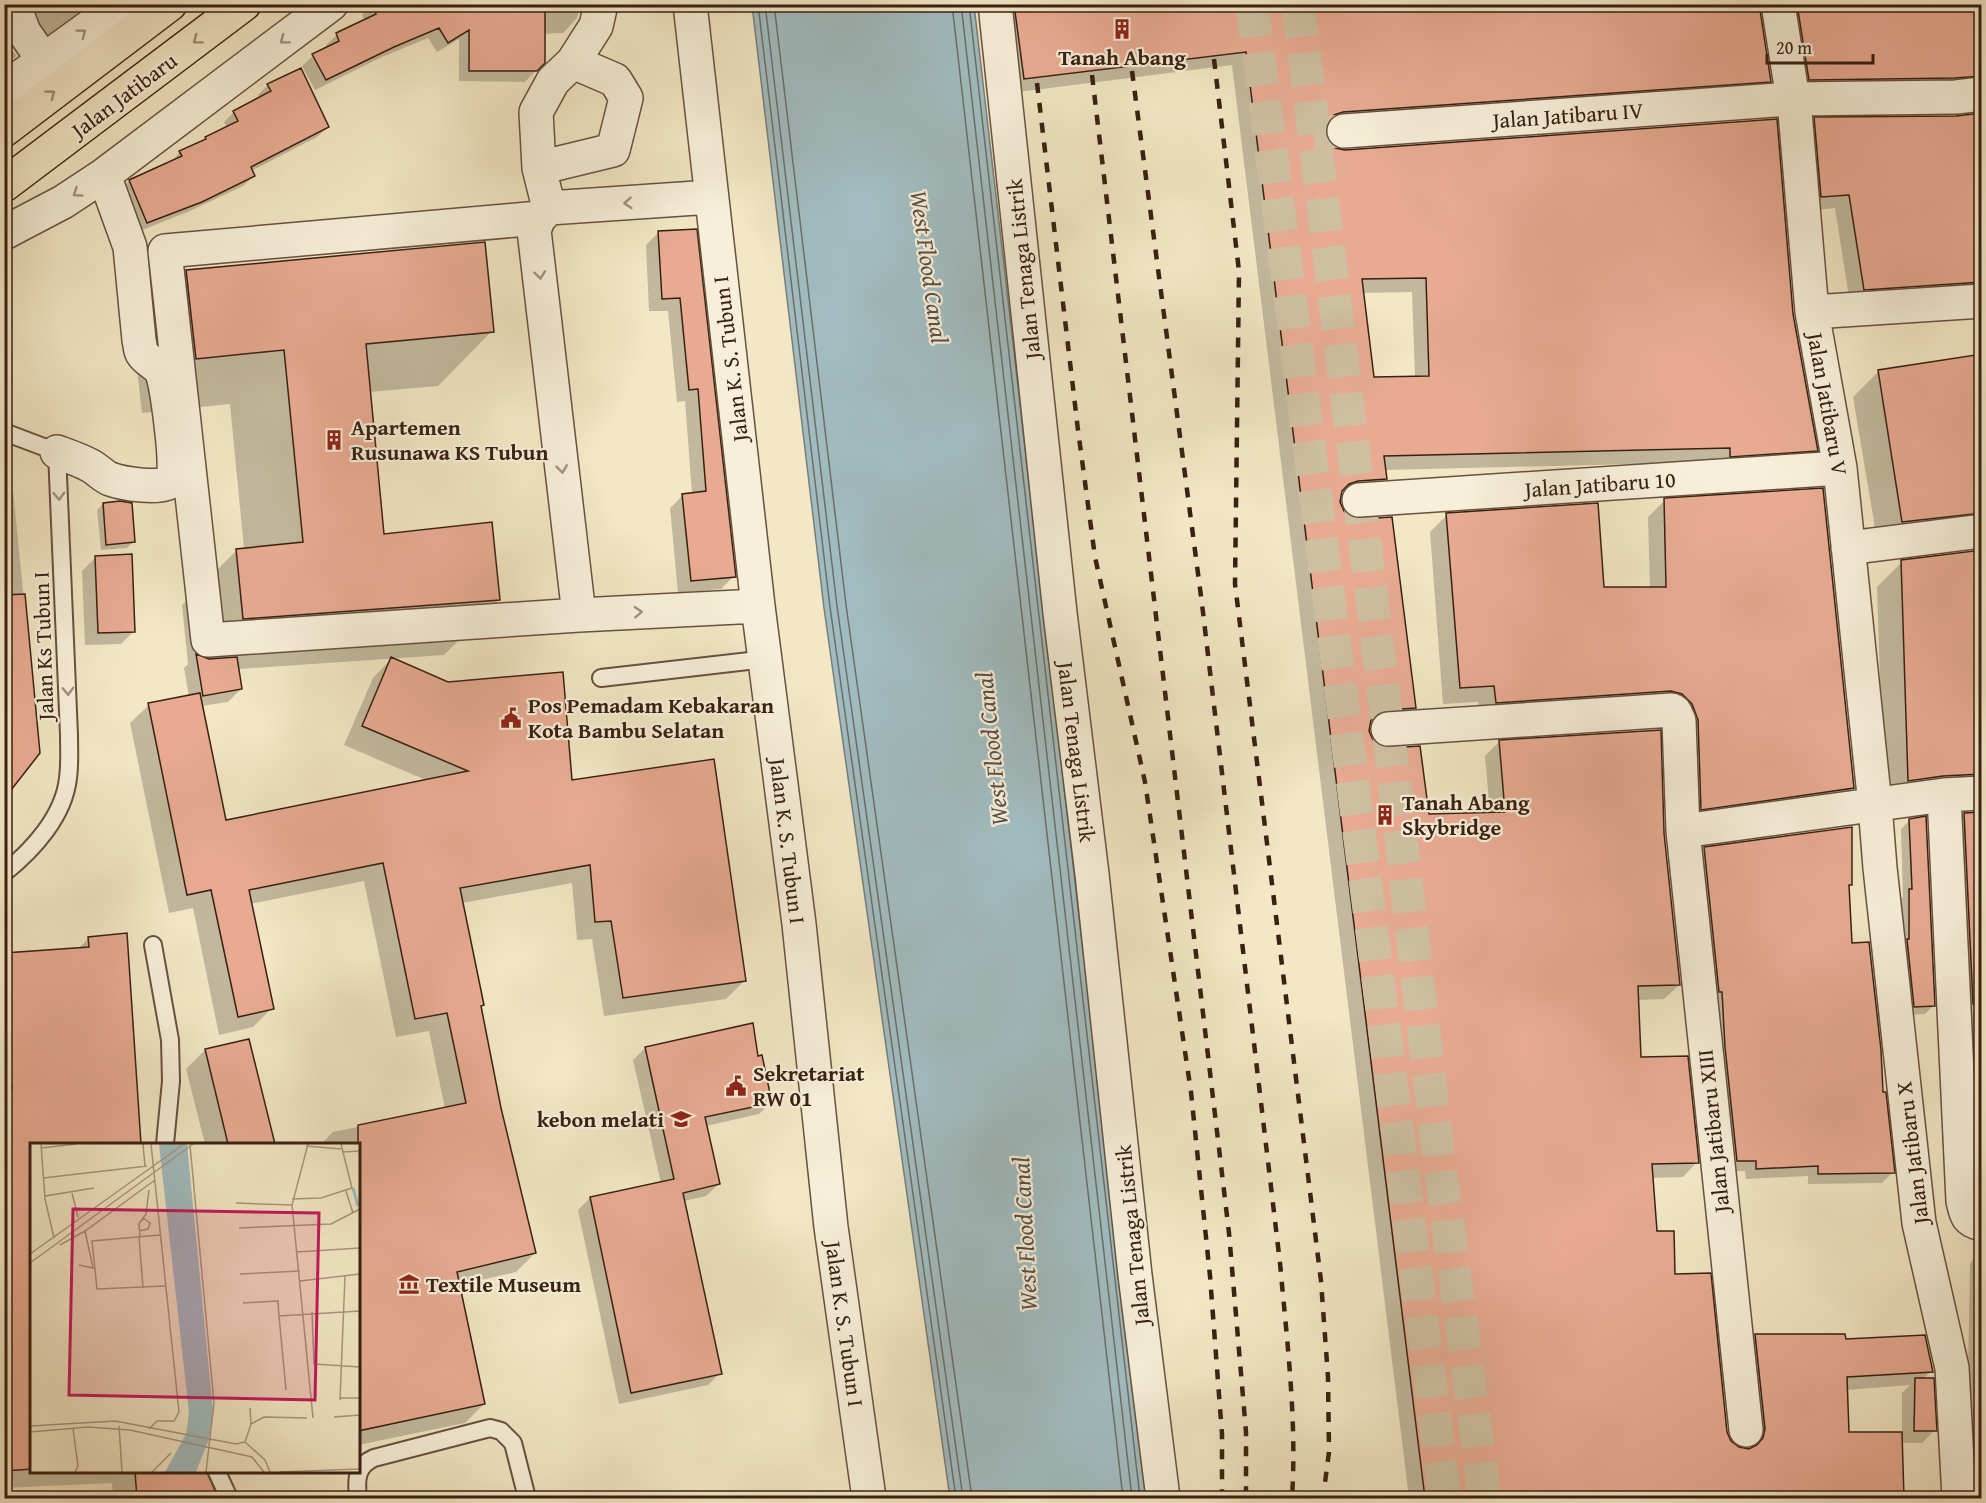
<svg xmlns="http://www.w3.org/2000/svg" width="1986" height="1503" viewBox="0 0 1986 1503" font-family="'Gentium Book Plus',serif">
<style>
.water{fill:#a1bcc0;stroke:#777e7a;stroke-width:1.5}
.shadow{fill:#0003;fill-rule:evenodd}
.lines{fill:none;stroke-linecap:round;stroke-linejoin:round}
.shore{stroke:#6c6e69;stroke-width:1.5}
.building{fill:#e8ab92;stroke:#382012;stroke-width:1.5;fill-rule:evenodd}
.minor-tunnel{stroke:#cebfa1;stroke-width:33;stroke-dasharray:33 16;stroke-linecap:butt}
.primary-tunnel{stroke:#cebfa1;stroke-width:33;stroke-dasharray:33 16;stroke-linecap:butt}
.service-casing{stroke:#67523f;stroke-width:20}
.minor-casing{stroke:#67523f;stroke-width:36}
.primary-casing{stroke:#382012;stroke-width:36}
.service{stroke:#f7efd9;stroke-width:16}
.minor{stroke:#f7efd9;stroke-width:33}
.primary{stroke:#f3e7c5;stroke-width:33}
.rail{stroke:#382012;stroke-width:4.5;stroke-dasharray:10 10;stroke-linecap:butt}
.oneway{stroke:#a1927f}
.oneway2{stroke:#9f8d74}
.labels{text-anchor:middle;stroke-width:4.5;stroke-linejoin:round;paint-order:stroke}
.poi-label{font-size:22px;font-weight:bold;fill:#382012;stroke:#f7efd9;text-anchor:start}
.street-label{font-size:22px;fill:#382012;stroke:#f7efd9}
.water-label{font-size:24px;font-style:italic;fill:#584f46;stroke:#f7efd9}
.inset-river{fill:none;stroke:#a1bcc0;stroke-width:3}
.inset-road{fill:none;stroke:#a8977d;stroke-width:1.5}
.view{fill:#c2185b;fill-opacity:0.15;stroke:#c2185b;stroke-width:3}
.inset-edge{fill:none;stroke:#382012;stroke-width:3}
</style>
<rect width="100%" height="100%" fill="#f3e7c5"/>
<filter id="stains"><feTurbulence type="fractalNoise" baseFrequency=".00333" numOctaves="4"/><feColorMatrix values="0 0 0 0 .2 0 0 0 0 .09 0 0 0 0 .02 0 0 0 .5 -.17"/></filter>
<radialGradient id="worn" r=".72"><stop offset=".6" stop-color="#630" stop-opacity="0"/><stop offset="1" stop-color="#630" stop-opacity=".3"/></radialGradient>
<!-- water -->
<path class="water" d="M 752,5 L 974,5 L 1146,1498 L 950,1498 L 824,608 Z"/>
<!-- shadow -->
<path class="shadow" d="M 16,4 L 90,4 L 36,44 Z
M 373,4 L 581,4 L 577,18 L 563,33 L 544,34 L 544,62 L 525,82 L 459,81 L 459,39 L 437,52 L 428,38 L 382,57 L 315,90 L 302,66 L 313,56 L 328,48 L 326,45 L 337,35 L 365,21 L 362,15 Z
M 999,4 L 1758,4 L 1770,81 L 1755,96 L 1327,126 L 1324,132 L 1327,142 L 1335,149 L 1792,314 L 1816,450 L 1802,465 L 1716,462 L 1384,470 L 1386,479 L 1371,493 L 1342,495 L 1340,496 L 1339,502 L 1414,708 L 1400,722 L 1371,724 L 1369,725 L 1368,731 L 1372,741 L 1428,816 L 1490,814 L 1485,756 L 1499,742 L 1663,833 L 1679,985 L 1664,999 L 1637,1000 L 1639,1059 L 1697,1162 L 1683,1177 L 1652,1178 L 1656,1232 L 1673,1275 L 1729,1441 L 1737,1448 L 1750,1450 L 1751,1443 L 1741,1350 L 1755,1336 L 1844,1341 L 1932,1370 L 1922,1380 L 1935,1430 L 1922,1443 L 1901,1443 L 1902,1498 L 1409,1498 L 1232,65 L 1010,93 ZM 1412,292 L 1415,378 L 1373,378 L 1362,293 ZM 1910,1385 L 1902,1393 L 1902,1433 L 1847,1434 L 1846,1390 Z
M 1776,4 L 1982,4 L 1982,96 L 1795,94 Z
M 4,38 L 16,56 L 4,67 Z
M 268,85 L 328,127 L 317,137 L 251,171 L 254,176 L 243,186 L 190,211 L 137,232 L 119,191 L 129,181 L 170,163 L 180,152 L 227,128 L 224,122 L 234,112 L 260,98 L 258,95 Z
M 1982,114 L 1982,293 L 1850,304 L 1835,208 L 1807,211 L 1800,133 L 1815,119 L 1956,117 Z
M 695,231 L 734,576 L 721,589 L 678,593 L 670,508 L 683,495 L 692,494 L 685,401 L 677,402 L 668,311 L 649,311 L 646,245 L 659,232 Z
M 187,271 L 492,331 L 438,386 L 369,392 L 383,536 L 499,600 L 444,655 L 238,669 L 241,689 L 228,702 L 201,706 L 225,822 L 428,781 L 344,745 L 373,678 L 391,659 L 570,782 L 745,980 L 726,999 L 604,1016 L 592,939 L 577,940 L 572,883 L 462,903 L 483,1005 L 480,1007 L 500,1109 L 535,1253 L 516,1272 L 459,1285 L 484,1404 L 465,1423 L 358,1445 L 358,1144 L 321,1144 L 333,1132 L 445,1109 L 429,1031 L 396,1037 L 364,881 L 250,904 L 272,1008 L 253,1027 L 219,1035 L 193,908 L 169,913 L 130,723 L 149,705 L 189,697 L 184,668 L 188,664 L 182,605 L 237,550 L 244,549 L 230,404 L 142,413 L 132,326 Z
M 1982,355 L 1982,1488 L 1966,1487 L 1970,1264 L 1976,1254 L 1976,1245 L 1970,1236 L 1939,839 L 1964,814 L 1975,814 L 1973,807 L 1884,805 L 1877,587 L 1902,562 L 1975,552 L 1972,544 L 1878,546 L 1853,397 L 1878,372 Z
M 12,480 L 39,752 L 4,797 L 4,481 Z
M 1665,500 L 1853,788 L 1836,805 L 1685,826 L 1676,721 L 1479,719 L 1478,702 L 1443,704 L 1430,532 L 1447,515 L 1603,589 L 1650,588 L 1648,517 Z
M 103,504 L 133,542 L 127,548 L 101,550 L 97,510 Z
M 95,558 L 134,631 L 121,644 L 85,645 L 82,571 Z
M 1910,820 L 1934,1005 L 1925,1014 L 1906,1015 L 1901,947 L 1901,899 L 1903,897 L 1901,829 Z
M 1704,849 L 1850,885 L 1848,887 L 1850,945 L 1882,1094 L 1893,1172 L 1882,1183 L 1808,1184 L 1808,1176 L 1746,1179 L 1745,1171 L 1726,1171 L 1694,859 Z
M 126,935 L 139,1144 L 32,1144 L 32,1472 L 206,1472 L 206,1476 L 216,1498 L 113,1498 L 112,1483 L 4,1488 L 4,954 L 78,949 L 89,938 Z
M 248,1041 L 273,1144 L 205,1144 L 186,1069 L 205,1050 Z
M 645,1048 L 756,1057 L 771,1102 L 759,1114 L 706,1126 L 719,1184 L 706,1196 L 684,1201 L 720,1373 L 708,1385 L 619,1404 L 578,1210 L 590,1198 L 661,1183 L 633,1060 Z"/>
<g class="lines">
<!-- shore -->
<path class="shore" d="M 758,4 L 830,607 L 956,1498
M 765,4 L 837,606 L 963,1498
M 774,4 L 846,605 L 972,1498
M 952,4 L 1123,1498
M 961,4 L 1132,1498
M 969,4 L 1140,1498"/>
</g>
<!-- building -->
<path class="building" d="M 372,4 L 545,4 L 545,63 L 537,71 L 469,71 L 469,30 L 448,43 L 439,28 L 394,47 L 326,80 L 312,54 L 339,41 L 336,33 L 376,14 Z
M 1014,4 L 1699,4 L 1699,8 L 1733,7 L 1733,11 L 1760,10 L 1771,82 L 1343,112 L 1334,115 L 1327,122 L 1325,133 L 1328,141 L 1335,148 L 1345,150 L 1777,119 L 1793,314 L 1818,451 L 1730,457 L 1730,448 L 1384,456 L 1387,479 L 1358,481 L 1349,484 L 1342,491 L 1340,502 L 1344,511 L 1351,517 L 1360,519 L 1392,517 L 1416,708 L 1387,710 L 1378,713 L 1371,720 L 1369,731 L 1373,740 L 1380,746 L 1389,748 L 1420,746 L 1429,814 L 1505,812 L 1499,740 L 1661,730 L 1664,833 L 1680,985 L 1638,986 L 1641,1057 L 1688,1056 L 1699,1163 L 1652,1164 L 1657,1231 L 1674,1231 L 1675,1274 L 1711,1273 L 1727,1432 L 1731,1441 L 1739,1447 L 1749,1449 L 1757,1445 L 1763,1438 L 1765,1429 L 1755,1334 L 1845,1334 L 1846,1339 L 1925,1335 L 1933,1372 L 1847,1377 L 1849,1432 L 1902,1432 L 1904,1498 L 1425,1498 L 1246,52 L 1024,79 ZM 1426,278 L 1429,376 L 1374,377 L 1362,279 Z
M 1797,4 L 1982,4 L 1982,76 L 1955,78 L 1809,80 Z
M 301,68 L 329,127 L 251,167 L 255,176 L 202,202 L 147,223 L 129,180 L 182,156 L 179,151 L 206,139 L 205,137 L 238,121 L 233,111 L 271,91 L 267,84 Z
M 1982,113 L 1982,282 L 1864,290 L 1849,195 L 1821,197 L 1814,117 L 1956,116 Z
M 697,229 L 736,577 L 691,581 L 682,494 L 706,491 L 698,389 L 689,390 L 680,298 L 662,299 L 658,231 Z
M 485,242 L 494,332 L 366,344 L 384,534 L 492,522 L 500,600 L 243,619 L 236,549 L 303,542 L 284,350 L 196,359 L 186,270 Z
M 1982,354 L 1982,513 L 1902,522 L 1878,370 Z
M 1823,488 L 1854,788 L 1701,810 L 1698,720 L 1692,704 L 1682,694 L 1671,691 L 1496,703 L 1494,686 L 1460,688 L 1446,513 L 1598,503 L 1604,587 L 1666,587 L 1664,498 Z
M 120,501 L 132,503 L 135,542 L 106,545 L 103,503 Z
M 1982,550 L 1982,774 L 1943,776 L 1908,781 L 1901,560 Z
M 132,554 L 135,632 L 98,633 L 95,556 Z
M 25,594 L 40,753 L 4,799 L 4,595 Z
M 196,654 L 209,659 L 237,657 L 242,689 L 203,696 Z
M 391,657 L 448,682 L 563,672 L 572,780 L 714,759 L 746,981 L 623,998 L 611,921 L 595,922 L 590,865 L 460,888 L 484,1005 L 481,1006 L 501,1108 L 536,1253 L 457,1272 L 485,1404 L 358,1431 L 358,1125 L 466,1103 L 447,1013 L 415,1019 L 383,863 L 249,890 L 274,1009 L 238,1017 L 211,890 L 187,895 L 148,703 L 200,693 L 226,820 L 468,771 L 362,726 Z
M 1982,812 L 1982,1004 L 1973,1004 L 1964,813 Z
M 1926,816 L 1935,1006 L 1914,1007 L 1907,939 L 1909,939 L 1909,889 L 1912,889 L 1909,819 Z
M 1852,827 L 1852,885 L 1849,885 L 1852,943 L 1869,942 L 1881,1050 L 1883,1092 L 1886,1092 L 1895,1173 L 1818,1174 L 1818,1166 L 1756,1169 L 1756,1161 L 1737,1161 L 1725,1047 L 1722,992 L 1719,992 L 1704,847 Z
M 127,933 L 141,1144 L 32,1144 L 32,1469 L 4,1471 L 4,1089 L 12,1089 L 4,995 L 4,953 L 89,947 L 88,937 Z
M 753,1023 L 758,1056 L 762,1055 L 772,1103 L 705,1117 L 720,1184 L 683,1193 L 722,1374 L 631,1393 L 590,1197 L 674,1179 L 645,1047 Z
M 249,1039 L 275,1144 L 228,1144 L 205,1049 Z
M 1915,1378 L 1934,1378 L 1937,1431 L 1914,1431 Z
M 135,1472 L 207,1472 L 218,1498 L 137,1498 Z"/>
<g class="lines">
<!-- minor-tunnel -->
<path class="minor-tunnel" d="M 1314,133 L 1344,131"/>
<!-- primary-tunnel -->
<path class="primary-tunnel" d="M 1252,4 L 1445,1498
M 1298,4 L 1388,729 L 1438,1152 L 1485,1498"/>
<!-- service casing -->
<g class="service-casing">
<path id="service" d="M 4,432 L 57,452 L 69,735 C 69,749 70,764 68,778 C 64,816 33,850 4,873
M 601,678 L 766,659
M 153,945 L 170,1040 L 171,1081 L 165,1144
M 217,1472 L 229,1498
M 358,1498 C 356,1480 356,1466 374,1458 L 490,1428 L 501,1431 L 513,1443 L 527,1498"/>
</g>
<!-- minor casing -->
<g class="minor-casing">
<path id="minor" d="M 13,4 L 24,32 L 44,61
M 690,4 L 758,606 L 799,924 L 831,1227 L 869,1498
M 995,4 L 1060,613 L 1092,874 L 1135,1275 L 1163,1498
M 1778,4 L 1795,112 L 1812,312 L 1840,468 L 1875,805 L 1880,868 L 1919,1223 L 1952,1368 L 1959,1498
M 4,89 L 121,4
M 1344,131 L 1791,99 L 1956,97 L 1982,94
M 539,168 L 613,150 L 626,98 L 615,80 L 573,62
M 549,208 L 539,168 L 536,112 L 553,81 L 573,62 L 596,26 L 601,4
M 539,218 L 165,251 L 208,640 L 579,615 L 758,606
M 4,233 L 63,202 L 104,175 L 331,4
M 1812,312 L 1982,301
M 57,452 C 68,456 80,460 91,466 C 98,470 103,476 110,479 C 121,483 164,491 172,480 C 179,471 167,390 163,376 C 160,364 148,363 142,353 C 140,349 140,344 139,340 L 130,247 L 104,175
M 1359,500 L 1840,468
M 1848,548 L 1982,531
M 579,615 L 534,230 L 539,218 L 549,208 L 711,197
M 1388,729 L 1672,710 L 1675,712 L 1679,721 L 1683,831 L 1944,795 L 1982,793
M 1944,795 L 1963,1201 C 1966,1215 1967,1221 1982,1224
M 1683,831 L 1746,1430"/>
</g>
<!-- primary casing -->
<g class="primary-casing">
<path id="primary" d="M 4,130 L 170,4
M 4,185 L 244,4"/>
</g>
<!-- service -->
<use href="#service" class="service"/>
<!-- minor -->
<use href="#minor" class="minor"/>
<!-- primary -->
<use href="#primary" class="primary"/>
<!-- rail -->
<path class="rail" d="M 1214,59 L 1239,271 L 1235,584 L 1321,1281 L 1328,1377 L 1329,1452 L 1323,1498
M 1132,71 L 1202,604 L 1280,1263 C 1287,1341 1297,1421 1292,1498
M 1092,75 L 1229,1233 L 1246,1432 L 1246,1498
M 1037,83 L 1078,430 L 1095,557 L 1145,782 L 1191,1092 L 1210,1276 L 1222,1434 L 1222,1498"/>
</g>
<!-- one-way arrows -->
<defs><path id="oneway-chevron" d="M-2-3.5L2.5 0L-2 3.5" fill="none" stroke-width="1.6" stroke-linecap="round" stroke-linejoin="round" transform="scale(1.5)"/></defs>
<g class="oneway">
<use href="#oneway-chevron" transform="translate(82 33) rotate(-37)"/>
<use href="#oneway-chevron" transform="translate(284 40) rotate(143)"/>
<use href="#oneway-chevron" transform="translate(77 193) rotate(146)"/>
<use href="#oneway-chevron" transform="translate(628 203) rotate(176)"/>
<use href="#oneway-chevron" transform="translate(540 275) rotate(83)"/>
<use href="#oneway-chevron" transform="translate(562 469) rotate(83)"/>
<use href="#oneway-chevron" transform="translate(59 496) rotate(88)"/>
<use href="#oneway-chevron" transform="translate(638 612) rotate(-3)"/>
<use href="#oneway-chevron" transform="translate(68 691) rotate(88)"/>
</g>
<g class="oneway2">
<use href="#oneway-chevron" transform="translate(197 40) rotate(143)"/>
<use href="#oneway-chevron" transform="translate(51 94) rotate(-37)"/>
</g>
<!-- icons -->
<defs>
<g id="building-bare" transform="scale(1.62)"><path d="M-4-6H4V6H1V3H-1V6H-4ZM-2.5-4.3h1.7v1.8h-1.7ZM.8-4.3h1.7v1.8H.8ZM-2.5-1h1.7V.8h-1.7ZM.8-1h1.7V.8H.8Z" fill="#8f2418" stroke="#f7efd9" stroke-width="2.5" paint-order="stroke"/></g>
<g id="civic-bare" transform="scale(1.62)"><path d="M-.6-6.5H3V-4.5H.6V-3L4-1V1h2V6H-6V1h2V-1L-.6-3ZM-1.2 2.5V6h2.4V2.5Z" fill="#8f2418" stroke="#f7efd9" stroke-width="2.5" paint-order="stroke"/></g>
<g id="school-bare" transform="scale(1.62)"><path d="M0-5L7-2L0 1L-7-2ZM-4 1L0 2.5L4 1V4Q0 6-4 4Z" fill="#8f2418" stroke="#f7efd9" stroke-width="2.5" paint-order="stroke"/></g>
<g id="museum-bare" transform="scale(1.62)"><path d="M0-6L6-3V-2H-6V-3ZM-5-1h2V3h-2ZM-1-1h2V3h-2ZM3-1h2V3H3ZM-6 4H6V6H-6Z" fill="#8f2418" stroke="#f7efd9" stroke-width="2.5" paint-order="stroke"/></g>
</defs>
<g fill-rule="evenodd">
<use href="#building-bare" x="1122" y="29"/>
<use href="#building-bare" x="334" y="440"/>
<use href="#civic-bare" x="511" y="718"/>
<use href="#building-bare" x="1385" y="815"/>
<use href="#civic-bare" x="736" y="1086"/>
<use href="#school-bare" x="681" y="1119"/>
<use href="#museum-bare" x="409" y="1284"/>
</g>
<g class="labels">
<!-- poi labels -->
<g class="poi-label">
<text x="1122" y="65" text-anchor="middle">Tanah Abang</text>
<text x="351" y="435">Apartemen<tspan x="351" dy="25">Rusunawa KS Tubun</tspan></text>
<text x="528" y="713">Pos Pemadam Kebakaran<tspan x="528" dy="25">Kota Bambu Selatan</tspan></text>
<text x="1402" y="810">Tanah Abang<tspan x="1402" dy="25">Skybridge</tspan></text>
<text x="753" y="1081">Sekretariat<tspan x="753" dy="25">RW 01</tspan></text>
<text x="664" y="1127" text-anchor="end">kebon melati</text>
<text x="426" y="1292">Textile Museum</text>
</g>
<!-- street labels -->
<g class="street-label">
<text transform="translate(124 95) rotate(-37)" y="8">Jalan Jatibaru</text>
<text transform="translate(1568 115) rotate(-4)" y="8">Jalan Jatibaru IV</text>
<text transform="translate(1023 269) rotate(-96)" y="8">Jalan Tenaga Listrik</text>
<text transform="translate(730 359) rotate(-97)" y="8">Jalan K. S. Tubun I</text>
<text transform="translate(1828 404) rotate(80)" y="8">Jalan Jatibaru V</text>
<text transform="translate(1600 484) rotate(-4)" y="8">Jalan Jatibaru 10</text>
<text transform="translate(43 646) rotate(-92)" y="8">Jalan Ks Tubun I</text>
<text transform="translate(1077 752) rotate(83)" y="8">Jalan Tenaga Listrik</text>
<text transform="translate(788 841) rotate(83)" y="8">Jalan K. S. Tubun I</text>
<text transform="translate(1713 1131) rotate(-96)" y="8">Jalan Jatibaru XIII</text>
<text transform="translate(1912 1153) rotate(-97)" y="8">Jalan Jatibaru X</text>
<text transform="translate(1132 1235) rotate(-96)" y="8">Jalan Tenaga Listrik</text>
<text transform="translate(845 1324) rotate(82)" y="8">Jalan K. S. Tubun I</text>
</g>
<!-- water labels -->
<g class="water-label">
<text transform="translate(929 267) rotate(82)" y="8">West Flood Canal</text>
<text transform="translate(992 749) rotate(-96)" y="8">West Flood Canal</text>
<text transform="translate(1025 1234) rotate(-93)" y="8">West Flood Canal</text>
</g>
</g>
<!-- overview -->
<g transform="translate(30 1143)">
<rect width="330" height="330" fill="#f3e7c5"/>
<path d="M 129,1 L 157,1 L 183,268 L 179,296 L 166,329 L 135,329 L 156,291 L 159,270 Z" fill="#a1bcc0"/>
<path class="inset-river" d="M 323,45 L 328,63"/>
<path class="inset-road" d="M 11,1 L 15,56 L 24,95M 113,1 L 115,23M 278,1 L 262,62 L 283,275M 160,2 L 184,260 L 176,329M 276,3 L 311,6M 11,5 L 46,1M 312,9 L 330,8M 13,35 L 117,23M 316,48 L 323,70M 42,50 L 48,74M 15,53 L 64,45M 262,56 L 291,55 L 322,45 L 311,1M 206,60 L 262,62M 209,85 L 301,81 L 330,66M 109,88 L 118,86 L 120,80 L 113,75M 130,92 L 62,98 L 67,146 L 135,143M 110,93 L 109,81 L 116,71 L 119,47M 109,94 L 113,144M 30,102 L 55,88 L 125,37M 266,109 L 330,105M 0,111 L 154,1M 0,120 L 163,1M 49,122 L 63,125 L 55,88M 210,131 L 270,128M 270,138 L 330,131M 213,160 L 248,158 L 249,173 L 330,168M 282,169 L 284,221 L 330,224M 249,173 L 256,247M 310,255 L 330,255M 310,257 L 315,133M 304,274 L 330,272M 221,281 L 234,274 L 277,275M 0,283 L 85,278 L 206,301 L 215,299M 89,283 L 92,329M 43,285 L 48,323 L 45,329M 119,286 L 127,278 L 144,278 L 149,269 L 121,1M 0,289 L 58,284 L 100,287 L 222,314 L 234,329M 215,299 L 235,317 L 240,329M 215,299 L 221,281 L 220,265M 122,329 L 141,310M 250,329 L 330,326"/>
<path class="view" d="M 43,66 L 289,70 L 285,257 L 39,252 Z"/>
<rect width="330" height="330" class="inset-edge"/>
</g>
<!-- margin -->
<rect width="1986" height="1503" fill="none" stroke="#f3e7c5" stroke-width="24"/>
<rect x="6" y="6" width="1974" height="1491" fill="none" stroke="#382012" stroke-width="3"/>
<rect x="12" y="12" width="1962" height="1479" fill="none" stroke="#382012" stroke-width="1.5"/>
<!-- scale -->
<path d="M1767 54v9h106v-9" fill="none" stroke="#382012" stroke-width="3"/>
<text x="1776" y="54" font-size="18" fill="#382012" stroke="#f7efd9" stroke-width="4.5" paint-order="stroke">20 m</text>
<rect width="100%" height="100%" filter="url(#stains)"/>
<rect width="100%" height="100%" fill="url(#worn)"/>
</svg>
